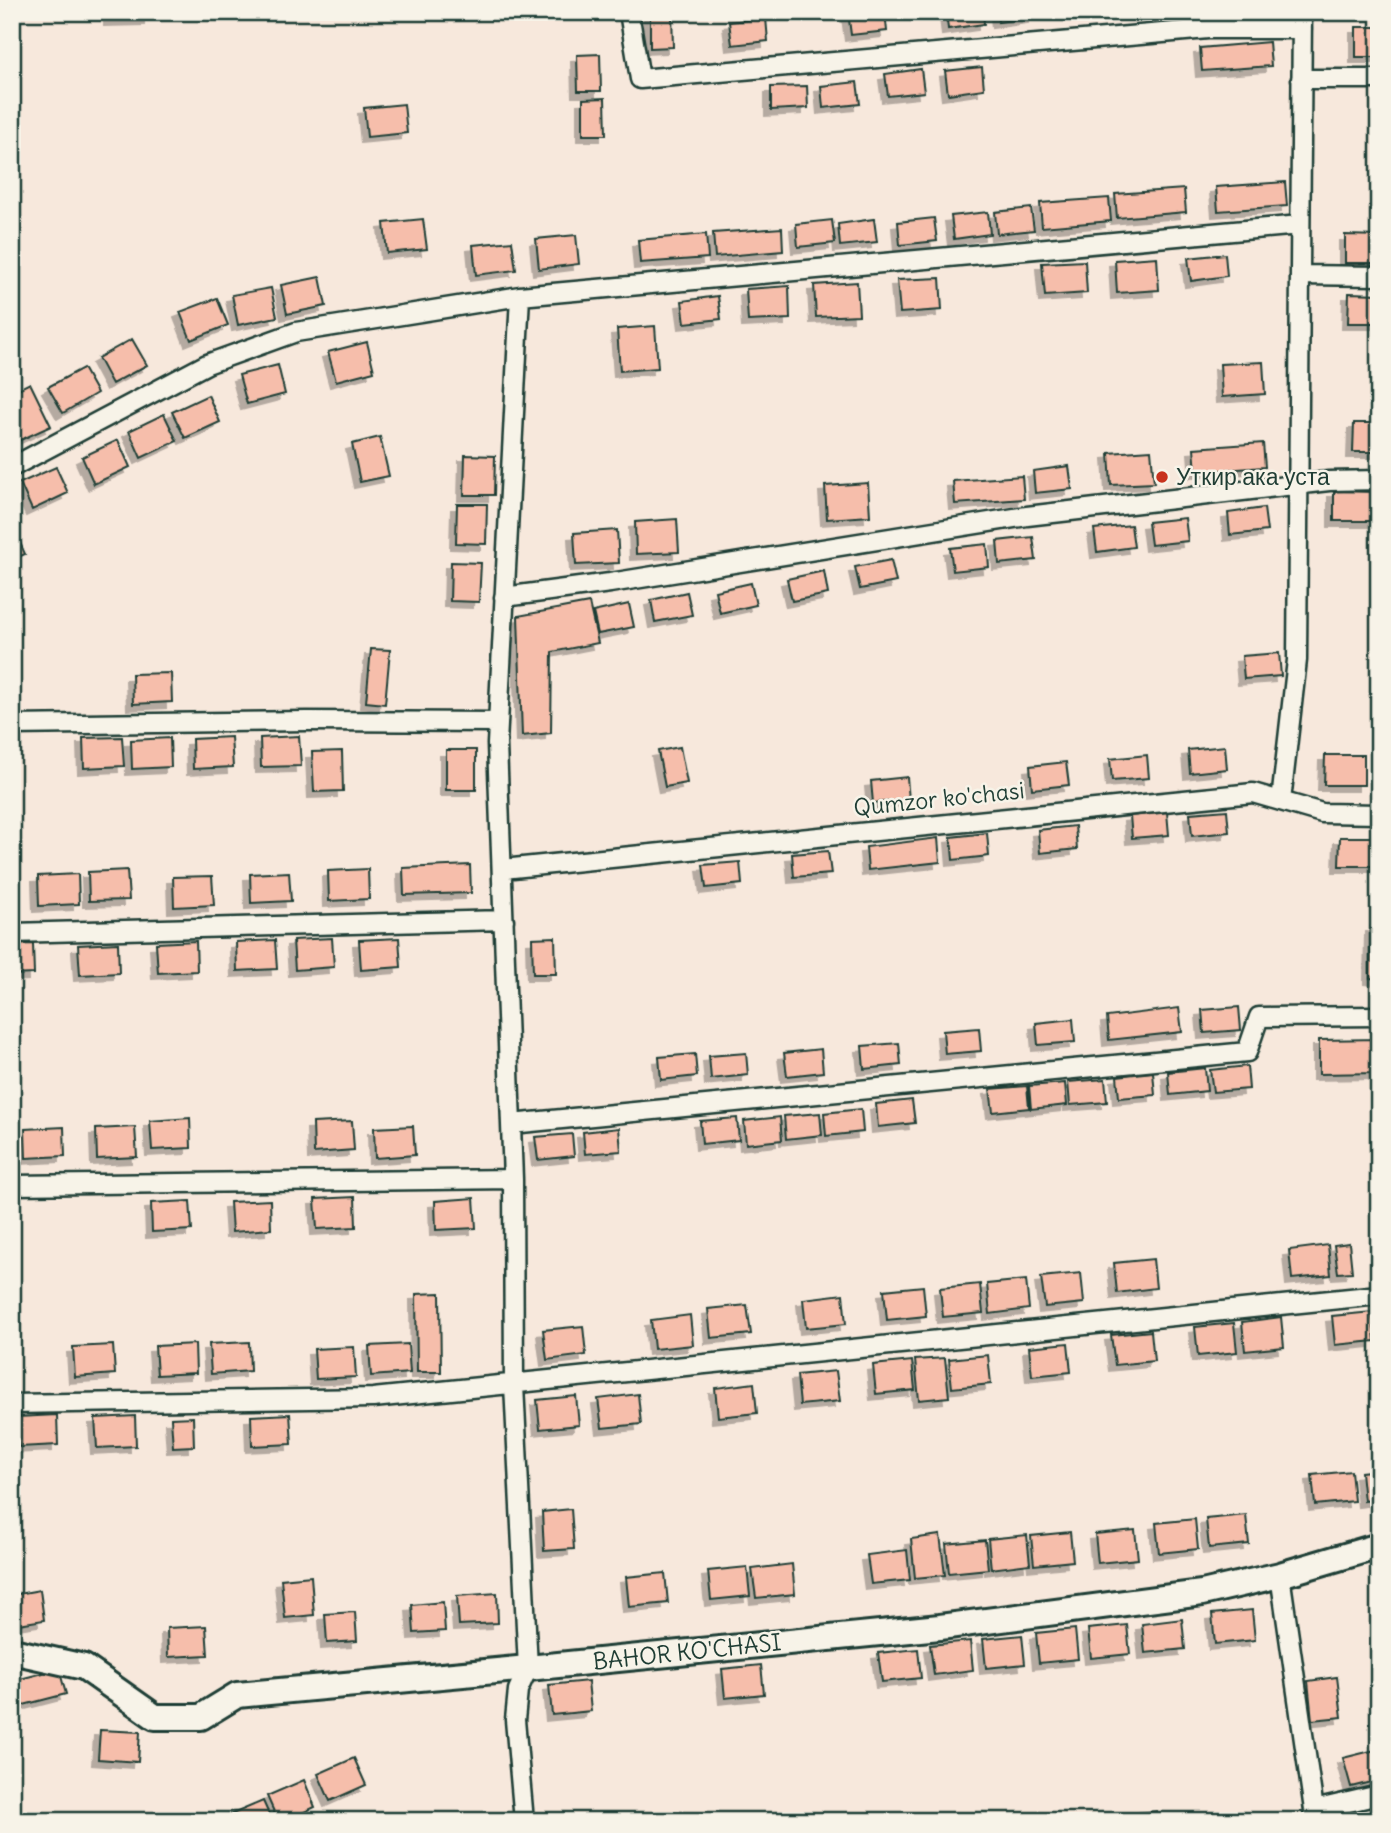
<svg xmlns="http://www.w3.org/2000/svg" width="1391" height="1833" viewBox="0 0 1391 1833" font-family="Delius,sans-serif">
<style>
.building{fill:#f6beab;stroke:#1f3d34;stroke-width:2;filter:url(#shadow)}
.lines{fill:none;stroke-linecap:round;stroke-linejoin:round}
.street-casing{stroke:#1f3d34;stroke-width:23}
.secondary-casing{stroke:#1f3d34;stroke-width:30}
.street{stroke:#f7f3e8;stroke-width:18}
.secondary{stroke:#f7f3e8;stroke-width:24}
.poi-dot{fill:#c8321e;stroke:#f7f3e8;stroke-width:2.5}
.labels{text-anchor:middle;stroke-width:5;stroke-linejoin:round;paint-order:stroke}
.poi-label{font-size:23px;fill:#1f3d34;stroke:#f7f3e8;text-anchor:start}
.street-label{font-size:23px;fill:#1f3d34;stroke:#f7f3e8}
</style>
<defs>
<filter id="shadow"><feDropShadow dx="-6" dy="6" stdDeviation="0" flood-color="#0004"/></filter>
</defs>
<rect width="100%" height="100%" fill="#f7e8dc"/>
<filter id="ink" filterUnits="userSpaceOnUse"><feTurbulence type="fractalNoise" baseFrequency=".0143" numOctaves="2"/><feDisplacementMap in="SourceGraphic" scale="14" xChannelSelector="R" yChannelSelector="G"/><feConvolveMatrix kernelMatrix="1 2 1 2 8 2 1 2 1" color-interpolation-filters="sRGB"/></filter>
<g filter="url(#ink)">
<!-- building -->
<path class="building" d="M 110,12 L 150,12 L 150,19 L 110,20 Z
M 650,12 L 672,12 L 673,47 L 650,48 Z
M 848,12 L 885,12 L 887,31 L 851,35 Z
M 946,12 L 983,12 L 984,24 L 948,29 Z
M 997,12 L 1034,12 L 1034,17 L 998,22 Z
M 766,18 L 768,41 L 732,45 L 729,22 Z
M 1356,27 L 1379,27 L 1379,57 L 1356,57 Z
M 1269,42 L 1271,66 L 1202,71 L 1200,48 Z
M 600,54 L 601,91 L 578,91 L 577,55 Z
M 982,67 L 984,89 L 948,94 L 945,71 Z
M 921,69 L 924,92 L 888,96 L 885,74 Z
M 857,82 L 860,104 L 823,108 L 821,86 Z
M 807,86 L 808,108 L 771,110 L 771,87 Z
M 605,98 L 606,135 L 583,135 L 583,99 Z
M 404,104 L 407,133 L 367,137 L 364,108 Z
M 1285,182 L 1287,206 L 1218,211 L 1216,187 Z
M 1184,189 L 1186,212 L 1117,218 L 1115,194 Z
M 1109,198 L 1111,221 L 1042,227 L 1040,203 Z
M 1031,208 L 1034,230 L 997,234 L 995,212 Z
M 988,212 L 990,234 L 954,239 L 951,216 Z
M 934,218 L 937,241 L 900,245 L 898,222 Z
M 423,219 L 427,249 L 387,253 L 384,223 Z
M 874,219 L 877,242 L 840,246 L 838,224 Z
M 832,220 L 835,243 L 798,247 L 796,224 Z
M 782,228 L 783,251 L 715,257 L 713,233 Z
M 706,234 L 708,258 L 640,263 L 638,240 Z
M 576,235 L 579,264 L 539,269 L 536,239 Z
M 1345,235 L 1379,236 L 1379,263 L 1345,263 Z
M 512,241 L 516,270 L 476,275 L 473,245 Z
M 1225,254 L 1227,276 L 1191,281 L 1188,258 Z
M 1157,257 L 1159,290 L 1117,293 L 1115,260 Z
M 1085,261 L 1087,293 L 1045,296 L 1042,263 Z
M 320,277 L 326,306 L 287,314 L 281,285 Z
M 940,278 L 942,310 L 900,313 L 897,280 Z
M 857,282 L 859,315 L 816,317 L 814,285 Z
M 789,286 L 790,319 L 748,321 L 746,289 Z
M 271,288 L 277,317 L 238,325 L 232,295 Z
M 1349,293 L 1379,294 L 1379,323 L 1348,323 Z
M 718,296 L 721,319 L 685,323 L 682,301 Z
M 217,298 L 228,325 L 191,340 L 180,312 Z
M 655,326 L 658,368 L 620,371 L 617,329 Z
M 132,339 L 147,365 L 112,384 L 98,358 Z
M 367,342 L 374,371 L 336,381 L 328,352 Z
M 1263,362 L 1265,394 L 1222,397 L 1220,364 Z
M 278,365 L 285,394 L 247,404 L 239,375 Z
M 83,368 L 97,393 L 63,413 L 48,387 Z
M 30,383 L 51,426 L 12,444 L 12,392 Z
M 208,395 L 220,422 L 185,438 L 172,412 Z
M 164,414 L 177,441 L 141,458 L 129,431 Z
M 1354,423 L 1379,423 L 1379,452 L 1353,452 Z
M 380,437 L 389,476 L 360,482 L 352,444 Z
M 118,440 L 130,467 L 94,484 L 82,457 Z
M 1263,443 L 1265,467 L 1196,472 L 1194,448 Z
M 1151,450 L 1154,483 L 1111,485 L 1109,453 Z
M 465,455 L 495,456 L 494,495 L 464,495 Z
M 1069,466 L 1072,489 L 1035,493 L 1033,471 Z
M 56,467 L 68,493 L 32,510 L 20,483 Z
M 1022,476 L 1024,499 L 955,504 L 953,481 Z
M 868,483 L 870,516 L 827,519 L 825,486 Z
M 1334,491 L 1374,492 L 1374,521 L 1334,521 Z
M 457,504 L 487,504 L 486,544 L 456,543 Z
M 1264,508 L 1267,531 L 1230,535 L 1228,513 Z
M 1185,518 L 1188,541 L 1151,545 L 1148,522 Z
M 677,519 L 679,552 L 636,554 L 635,522 Z
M 1131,525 L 1134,547 L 1097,552 L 1094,529 Z
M 13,527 L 25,554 L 12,560 L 12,528 Z
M 617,530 L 619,563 L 576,565 L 574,533 Z
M 1033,537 L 1036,560 L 999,564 L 997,541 Z
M 987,544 L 989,567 L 953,571 L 950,548 Z
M 891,560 L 896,582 L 860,589 L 855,567 Z
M 451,562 L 481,563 L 479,602 L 450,601 Z
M 824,571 L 828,594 L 792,601 L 787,579 Z
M 751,583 L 756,605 L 720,613 L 715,591 Z
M 687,592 L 692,615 L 655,622 L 651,600 Z
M 589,603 L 598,643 L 552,652 L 551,733 L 522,736 L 518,616 Z
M 629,604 L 634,627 L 598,634 L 593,612 Z
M 371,649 L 390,650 L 385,704 L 366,702 Z
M 1279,653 L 1281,676 L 1244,679 L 1242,656 Z
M 171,673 L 172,702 L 133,704 L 132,674 Z
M 299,736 L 301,766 L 261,767 L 260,738 Z
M 122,737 L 124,766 L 84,768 L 83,738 Z
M 231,737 L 233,767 L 193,769 L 192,739 Z
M 170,738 L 171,767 L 132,769 L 131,740 Z
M 1225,746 L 1227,769 L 1190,773 L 1188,750 Z
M 680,747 L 687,783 L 665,787 L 658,751 Z
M 446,750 L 476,750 L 476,790 L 446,790 Z
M 342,751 L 343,791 L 314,792 L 312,752 Z
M 1147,755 L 1149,778 L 1112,781 L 1110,759 Z
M 1325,755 L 1364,755 L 1364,785 L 1324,785 Z
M 1066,762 L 1069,785 L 1032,789 L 1030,766 Z
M 907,777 L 909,800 L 873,803 L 871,781 Z
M 1227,810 L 1229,832 L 1192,836 L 1190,813 Z
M 1167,812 L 1169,835 L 1132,838 L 1130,816 Z
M 1075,826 L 1077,849 L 1040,853 L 1038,830 Z
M 987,833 L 989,856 L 953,860 L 951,837 Z
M 1340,837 L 1379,837 L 1379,866 L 1339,866 Z
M 938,838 L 940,862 L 868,870 L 866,847 Z
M 828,851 L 831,874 L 794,877 L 792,854 Z
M 740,862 L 742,884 L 706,888 L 703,865 Z
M 470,865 L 471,893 L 404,895 L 403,868 Z
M 368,869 L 369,899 L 329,901 L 328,871 Z
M 127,870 L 129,900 L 89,901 L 88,872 Z
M 289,872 L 291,901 L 251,903 L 250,874 Z
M 12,873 L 18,873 L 20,903 L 12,903 Z
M 78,874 L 79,904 L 39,906 L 38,876 Z
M 212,876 L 214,905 L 174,907 L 173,877 Z
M 1371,926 L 1379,926 L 1379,979 L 1370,978 Z
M 555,937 L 556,974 L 533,974 L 532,938 Z
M 332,938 L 334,967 L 295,970 L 293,940 Z
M 399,938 L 401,967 L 361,970 L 359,940 Z
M 275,940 L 277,969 L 237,971 L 236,942 Z
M 196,941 L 197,971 L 158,973 L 156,943 Z
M 118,943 L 119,973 L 80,975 L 78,945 Z
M 33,944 L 34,974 L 12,975 L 12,945 Z
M 1239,1007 L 1241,1030 L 1204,1033 L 1202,1010 Z
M 1179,1008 L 1182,1032 L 1109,1040 L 1107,1017 Z
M 1073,1019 L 1075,1042 L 1038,1045 L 1036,1023 Z
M 979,1028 L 981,1051 L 945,1054 L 943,1031 Z
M 1379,1039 L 1379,1073 L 1319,1074 L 1319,1040 Z
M 899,1043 L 901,1065 L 864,1069 L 862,1046 Z
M 821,1049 L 823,1072 L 787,1076 L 784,1053 Z
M 746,1053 L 748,1075 L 711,1079 L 709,1056 Z
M 695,1054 L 697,1076 L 661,1080 L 659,1057 Z
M 1247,1066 L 1249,1089 L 1213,1092 L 1210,1070 Z
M 1205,1068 L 1207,1091 L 1170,1095 L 1168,1072 Z
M 1153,1072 L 1155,1095 L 1119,1098 L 1117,1076 Z
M 1105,1079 L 1107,1102 L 1070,1105 L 1068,1082 Z
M 1065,1083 L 1067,1105 L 1031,1109 L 1029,1086 Z
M 1027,1086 L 1029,1108 L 993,1112 L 990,1089 Z
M 912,1100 L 915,1123 L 878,1127 L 876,1104 Z
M 861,1109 L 863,1132 L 826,1136 L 824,1113 Z
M 820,1113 L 822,1135 L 786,1139 L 784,1116 Z
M 780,1117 L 782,1140 L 746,1144 L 744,1121 Z
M 190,1118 L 191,1148 L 152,1150 L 150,1121 Z
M 737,1118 L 739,1140 L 702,1144 L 700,1121 Z
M 352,1121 L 354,1150 L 314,1153 L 313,1123 Z
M 413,1126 L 415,1155 L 375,1158 L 374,1128 Z
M 64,1127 L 65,1156 L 26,1158 L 25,1129 Z
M 135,1127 L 137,1157 L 97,1159 L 96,1129 Z
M 619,1128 L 621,1151 L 585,1154 L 583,1132 Z
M 572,1134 L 574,1156 L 538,1160 L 535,1137 Z
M 355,1197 L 356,1227 L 317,1229 L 315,1199 Z
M 474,1198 L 476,1228 L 436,1230 L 435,1201 Z
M 270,1200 L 271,1229 L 232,1232 L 230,1202 Z
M 190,1201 L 192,1230 L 152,1232 L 151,1203 Z
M 1349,1243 L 1352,1272 L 1338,1273 L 1334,1245 Z
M 1328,1245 L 1331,1275 L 1292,1279 L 1289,1250 Z
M 1153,1259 L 1156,1288 L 1117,1293 L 1114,1263 Z
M 1081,1273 L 1084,1303 L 1045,1307 L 1041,1277 Z
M 1026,1280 L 1029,1309 L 990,1314 L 987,1284 Z
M 980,1284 L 983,1313 L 943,1317 L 940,1288 Z
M 923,1286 L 926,1316 L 887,1320 L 884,1290 Z
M 440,1293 L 441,1372 L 417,1372 L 416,1294 Z
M 843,1294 L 846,1324 L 806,1328 L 803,1299 Z
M 747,1305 L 751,1334 L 711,1338 L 708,1309 Z
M 1372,1312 L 1375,1341 L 1335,1345 L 1332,1316 Z
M 690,1315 L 693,1345 L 654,1349 L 651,1320 Z
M 1281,1317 L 1284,1347 L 1245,1351 L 1242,1322 Z
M 1234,1323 L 1237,1352 L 1198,1356 L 1195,1327 Z
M 583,1326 L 586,1355 L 547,1360 L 543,1330 Z
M 1151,1331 L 1154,1361 L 1115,1365 L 1111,1335 Z
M 249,1342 L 250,1371 L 211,1374 L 209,1344 Z
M 1068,1343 L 1071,1372 L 1032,1376 L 1029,1347 Z
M 195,1344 L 196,1373 L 157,1375 L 155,1346 Z
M 408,1344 L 410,1373 L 371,1376 L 369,1346 Z
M 113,1345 L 115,1374 L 75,1377 L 73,1347 Z
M 354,1347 L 356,1377 L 316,1379 L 314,1349 Z
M 988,1355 L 991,1384 L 952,1388 L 949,1359 Z
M 945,1358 L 949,1397 L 919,1400 L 915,1360 Z
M 912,1361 L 915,1390 L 876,1394 L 873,1365 Z
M 836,1371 L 840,1401 L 800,1405 L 797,1375 Z
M 754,1383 L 757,1413 L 718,1417 L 715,1388 Z
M 638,1394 L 641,1424 L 602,1428 L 598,1399 Z
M 576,1396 L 579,1425 L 540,1429 L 537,1400 Z
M 290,1414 L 292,1444 L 252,1446 L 251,1416 Z
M 57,1415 L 58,1445 L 19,1447 L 17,1417 Z
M 135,1416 L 136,1446 L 97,1448 L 95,1418 Z
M 193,1417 L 194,1446 L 173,1447 L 171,1418 Z
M 1379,1470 L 1379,1499 L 1364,1501 L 1361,1472 Z
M 1351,1471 L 1354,1501 L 1315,1505 L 1312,1475 Z
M 571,1509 L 574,1549 L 544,1551 L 542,1512 Z
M 1246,1515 L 1249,1544 L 1209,1548 L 1206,1519 Z
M 1195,1519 L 1198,1549 L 1159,1553 L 1156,1523 Z
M 1135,1530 L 1138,1559 L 1098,1563 L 1095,1534 Z
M 1070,1532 L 1073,1561 L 1034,1565 L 1031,1536 Z
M 940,1535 L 945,1575 L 915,1578 L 911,1539 Z
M 1027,1535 L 1030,1564 L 991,1569 L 988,1539 Z
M 985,1540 L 988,1569 L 949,1573 L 946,1544 Z
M 907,1550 L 910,1580 L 871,1584 L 867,1555 Z
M 792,1564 L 795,1594 L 756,1598 L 752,1569 Z
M 747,1567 L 750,1596 L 711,1600 L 708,1571 Z
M 665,1573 L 668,1603 L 629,1607 L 626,1577 Z
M 311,1576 L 314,1615 L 285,1618 L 281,1579 Z
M 40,1590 L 44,1620 L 12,1625 L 12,1595 Z
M 497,1593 L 498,1623 L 459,1625 L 457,1596 Z
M 443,1602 L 445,1631 L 414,1633 L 412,1605 Z
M 1252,1610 L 1255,1640 L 1215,1644 L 1212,1614 Z
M 355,1612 L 357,1641 L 327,1643 L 325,1614 Z
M 1182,1619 L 1185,1649 L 1145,1653 L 1142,1624 Z
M 1127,1625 L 1130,1654 L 1091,1658 L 1088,1629 Z
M 206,1626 L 208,1655 L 168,1657 L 167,1628 Z
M 1075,1629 L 1078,1659 L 1039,1663 L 1036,1633 Z
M 1022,1635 L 1025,1664 L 986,1668 L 983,1639 Z
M 970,1641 L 973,1670 L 934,1675 L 930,1645 Z
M 918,1649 L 921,1678 L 882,1682 L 878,1653 Z
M 761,1665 L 764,1694 L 725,1698 L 722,1669 Z
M 59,1669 L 66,1694 L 12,1708 L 12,1681 Z
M 1337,1677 L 1342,1717 L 1312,1720 L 1308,1681 Z
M 588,1681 L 591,1711 L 552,1715 L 549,1685 Z
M 100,1730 L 140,1732 L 138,1762 L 98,1759 Z
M 1379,1749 L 1379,1780 L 1351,1787 L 1343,1758 Z
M 354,1758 L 366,1785 L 330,1801 L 318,1774 Z
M 304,1780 L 315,1807 L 285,1821 L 278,1821 L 267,1796 Z
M 263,1801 L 272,1821 L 216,1821 Z
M 1157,1811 L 1158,1821 L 1118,1821 L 1117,1815 Z"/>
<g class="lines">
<!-- street casing -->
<g class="street-casing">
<path id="street" d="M 629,12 L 640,79 L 1208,29 L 1302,29
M 1301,79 L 1379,79
M 1300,275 L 1379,276
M 520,296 L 497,744 L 513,1179 L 514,1385 L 528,1668 L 518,1690 L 515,1720 L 524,1821
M 12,467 L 207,364 L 296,332 L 520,296 L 1300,225
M 504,597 L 610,583 L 1027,516 L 1329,481 L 1379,480
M 12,725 L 307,721 L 498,722
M 1281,801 L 1297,660 L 1302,12
M 503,869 L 1253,793 L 1322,813 L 1379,814
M 12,933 L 504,920
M 511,1124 L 1247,1052 L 1259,1017 L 1379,1016
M 12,1185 L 513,1179
M 12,1404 L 373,1398 L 1379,1295
M 1280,1575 L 1314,1810 L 1313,1821
M 1314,1810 L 1379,1795"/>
</g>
<!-- secondary casing -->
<g class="secondary-casing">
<path id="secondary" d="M 12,1651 L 84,1667 L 155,1717 L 201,1717 L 237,1695 L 528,1668 L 940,1627 L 1202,1593 L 1280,1575 L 1379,1546"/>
</g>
<!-- street -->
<use href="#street" class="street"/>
<!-- secondary -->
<use href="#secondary" class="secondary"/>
</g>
</g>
<!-- markers -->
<circle class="poi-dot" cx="1162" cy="477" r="7"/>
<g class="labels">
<!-- poi labels -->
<g class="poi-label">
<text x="1176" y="485">Уткир ака уста</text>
</g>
<!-- street labels -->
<g class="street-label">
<text transform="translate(939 799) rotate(-6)" y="8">Qumzor ko'chasi</text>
<text transform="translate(687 1652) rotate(-6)" y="8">BAHOR KO'CHASI</text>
</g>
</g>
<!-- margin -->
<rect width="1391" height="1833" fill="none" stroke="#f7f3e8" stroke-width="42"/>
<rect x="21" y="21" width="1349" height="1791" fill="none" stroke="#1f3d34" stroke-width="2.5" filter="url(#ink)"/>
</svg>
